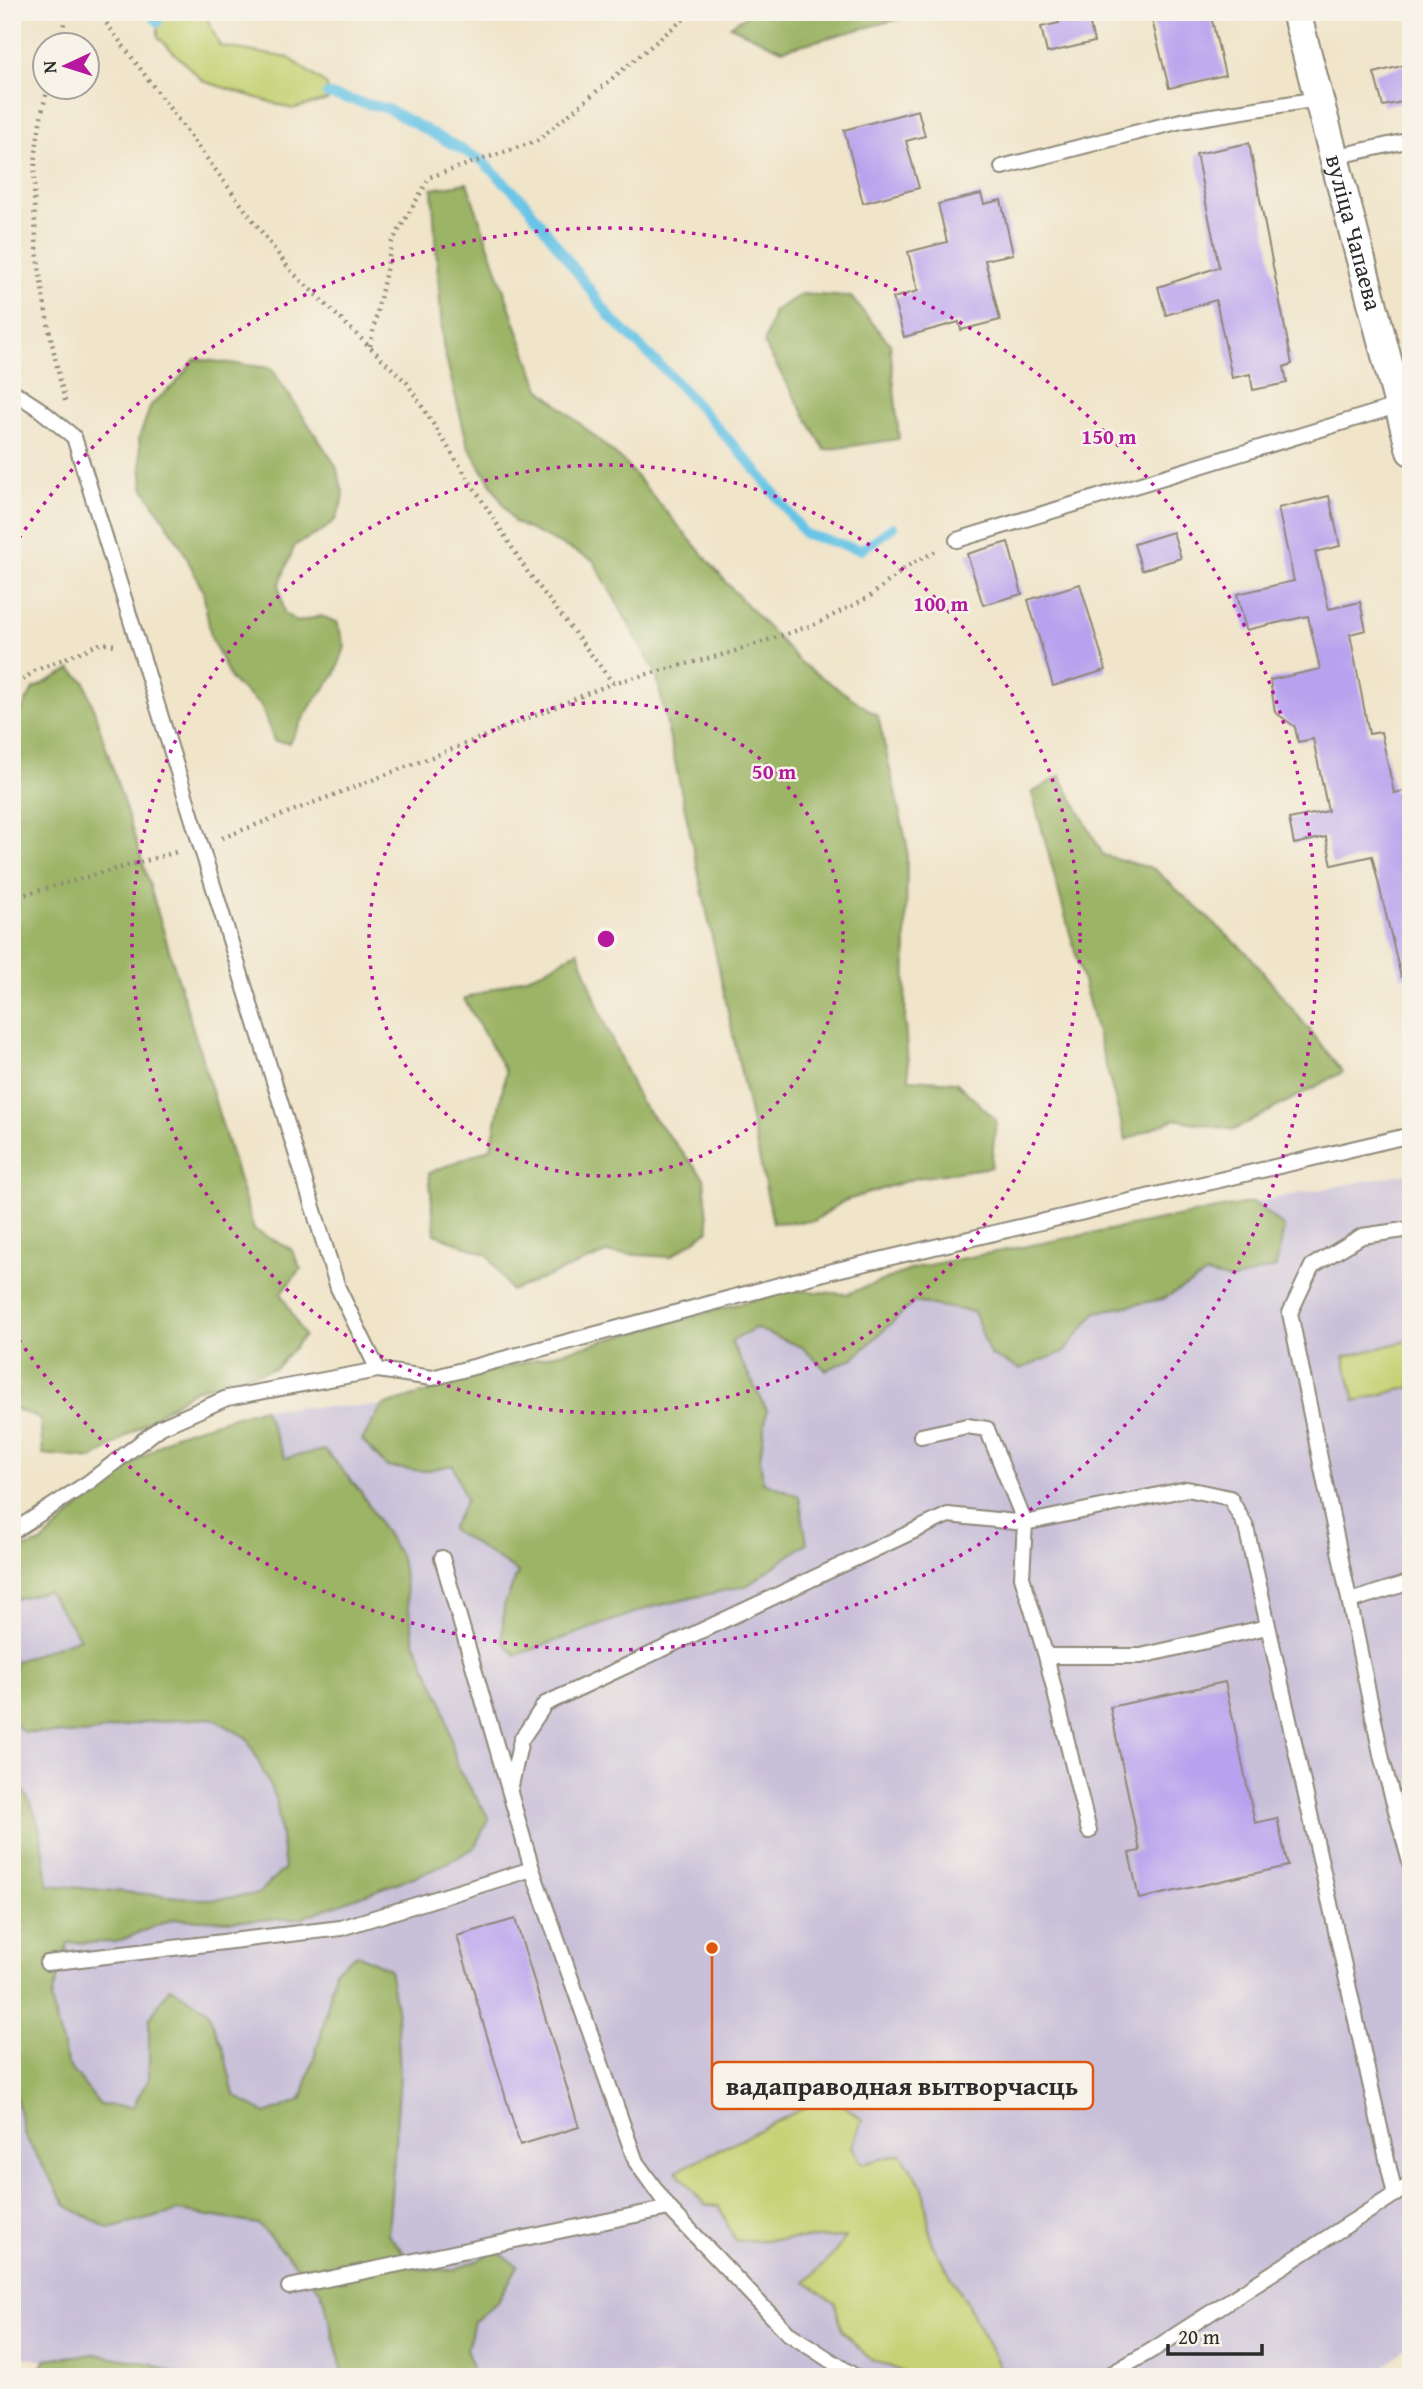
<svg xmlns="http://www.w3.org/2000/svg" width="1423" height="2389" viewBox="0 0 1423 2389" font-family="'Gentium Book Plus',serif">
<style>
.industrial{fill:#c8bfd8}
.green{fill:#c5d274;stroke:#787e50;stroke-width:2}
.forest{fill:#9cb466;stroke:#647048;stroke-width:2}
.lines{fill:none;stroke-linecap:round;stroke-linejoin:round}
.stream{stroke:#68c4e6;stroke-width:10}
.building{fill:#b8a1ee}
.service-casing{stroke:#8e887a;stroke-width:18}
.minor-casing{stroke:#8e887a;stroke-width:32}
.path{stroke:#8e887a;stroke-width:4.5;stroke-dasharray:2 5;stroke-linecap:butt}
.service{stroke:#fff;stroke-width:14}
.minor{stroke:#fff;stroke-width:28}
.ring{fill:none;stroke:#b5179e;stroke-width:3.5;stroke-dasharray:3.5 7}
.labels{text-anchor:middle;stroke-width:5;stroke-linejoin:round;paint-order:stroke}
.street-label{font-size:24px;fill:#2b2b2b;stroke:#f7f3e8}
.centre{fill:#b5179e;stroke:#f7f3e8;stroke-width:3.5}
.ring-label{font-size:21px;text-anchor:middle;font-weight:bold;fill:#b5179e;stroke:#f7f3e8;stroke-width:5;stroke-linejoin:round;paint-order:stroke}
.leader{fill:none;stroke:#df570e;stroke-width:2.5}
.callout-dot{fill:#df570e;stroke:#f7f3e8;stroke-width:2.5}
.callout{fill:#f7f3e8;stroke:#df570e;stroke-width:2.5}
.callout-label{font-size:26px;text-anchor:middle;font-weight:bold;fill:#2b2b2b}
</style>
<rect width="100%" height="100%" fill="#f7f3e8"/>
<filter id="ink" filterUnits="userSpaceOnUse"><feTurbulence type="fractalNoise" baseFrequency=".0143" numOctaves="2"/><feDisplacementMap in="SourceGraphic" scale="14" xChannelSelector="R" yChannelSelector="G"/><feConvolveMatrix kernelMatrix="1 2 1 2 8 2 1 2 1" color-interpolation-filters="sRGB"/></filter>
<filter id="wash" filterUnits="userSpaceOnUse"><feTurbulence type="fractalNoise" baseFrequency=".00686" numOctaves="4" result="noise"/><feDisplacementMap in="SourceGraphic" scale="28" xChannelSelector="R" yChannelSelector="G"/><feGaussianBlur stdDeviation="1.57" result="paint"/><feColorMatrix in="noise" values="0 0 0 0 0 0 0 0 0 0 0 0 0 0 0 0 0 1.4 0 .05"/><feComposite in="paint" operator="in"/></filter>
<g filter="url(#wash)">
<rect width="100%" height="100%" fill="#f0e4c9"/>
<!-- industrial -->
<path class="industrial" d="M 1411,1172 L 1411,2343 L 1372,2377 L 114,2377 L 12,2354 L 12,1552 L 41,1543 L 103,1485 L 174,1435 L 263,1408 L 383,1406 L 504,1368 L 789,1290 L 847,1294 L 918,1267 Z"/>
<!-- green -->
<path class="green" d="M 158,12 L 204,12 L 220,46 L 289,58 L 327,85 L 328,100 L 292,109 L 203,81 L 158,37 Z
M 1411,1340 L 1411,1387 L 1355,1401 L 1344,1357 Z
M 830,2095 L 862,2119 L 852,2147 L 862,2164 L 901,2154 L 923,2187 L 932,2244 L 967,2303 L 1005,2377 L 915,2377 L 869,2358 L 842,2331 L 835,2303 L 806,2282 L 831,2257 L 846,2237 L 735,2241 L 719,2206 L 705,2205 L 676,2171 Z"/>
<!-- forest -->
<path class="forest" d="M 752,12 L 925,12 L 782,50 L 730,26 Z
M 467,183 L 519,334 L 540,389 L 624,462 L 732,589 L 801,663 L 878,716 L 907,845 L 905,1024 L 909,1079 L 956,1082 L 996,1120 L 991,1167 L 916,1178 L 844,1201 L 814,1221 L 773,1223 L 656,673 L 593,560 L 514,522 L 468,446 L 443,346 L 432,189 Z
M 802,294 L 851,297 L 890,344 L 899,439 L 825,450 L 764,344 L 774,311 Z
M 195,359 L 271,368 L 336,466 L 344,496 L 336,519 L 321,532 L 295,545 L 279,585 L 284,613 L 297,622 L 321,616 L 337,622 L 345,647 L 335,675 L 312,704 L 289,743 L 274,741 L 261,706 L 231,680 L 211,637 L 203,591 L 182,548 L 143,487 L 139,438 L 151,405 L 176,383 Z
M 71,669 L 85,682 L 141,857 L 254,1230 L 291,1249 L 301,1269 L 281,1293 L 304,1336 L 276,1368 L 194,1390 L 93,1459 L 43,1454 L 40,1418 L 12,1408 L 12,729 L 33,689 Z
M 1060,776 L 1103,855 L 1154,869 L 1250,956 L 1343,1072 L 1234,1130 L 1175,1119 L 1126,1140 L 1032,793 Z
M 578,951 L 604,1022 L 640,1102 L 704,1178 L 709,1230 L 670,1257 L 607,1253 L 511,1291 L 488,1255 L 435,1234 L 429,1173 L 491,1148 L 506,1072 L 464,999 L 543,971 Z
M 1253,1202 L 1284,1227 L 1276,1267 L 1232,1280 L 1207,1274 L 1163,1299 L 1096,1312 L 1064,1352 L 1020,1369 L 990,1355 L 974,1312 L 914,1302 L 854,1358 L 826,1370 L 802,1347 L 755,1328 L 731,1342 L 767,1410 L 760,1458 L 763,1482 L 799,1496 L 807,1543 L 748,1585 L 648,1608 L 516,1655 L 502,1641 L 504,1606 L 518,1572 L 451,1529 L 466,1501 L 453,1465 L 424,1471 L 387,1467 L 362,1440 L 382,1406 L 504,1368 L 789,1290 L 847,1294 L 918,1267 Z
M 263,1408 L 285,1458 L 325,1450 L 360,1491 L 401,1558 L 414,1641 L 443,1703 L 457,1767 L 489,1818 L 474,1848 L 435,1869 L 301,1918 L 233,1921 L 173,1919 L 116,1942 L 68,1943 L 51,2000 L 67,2063 L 100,2105 L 133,2107 L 149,2077 L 149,2019 L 170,1987 L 207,2010 L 223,2048 L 234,2095 L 266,2114 L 301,2100 L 323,2028 L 335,1970 L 357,1954 L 389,1969 L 397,2014 L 400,2076 L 388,2234 L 417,2269 L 455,2270 L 496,2251 L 518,2266 L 498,2301 L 474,2322 L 467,2349 L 474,2377 L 341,2377 L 343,2372 L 321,2291 L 258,2224 L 179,2211 L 109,2229 L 67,2206 L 25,2136 L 12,2078 L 12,1780 C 40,1799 44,1853 48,1885 L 211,1900 L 258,1894 L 285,1868 L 276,1798 L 247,1738 L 212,1718 L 145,1722 L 84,1734 L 24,1732 L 12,1721 L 12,1676 L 16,1661 L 80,1638 L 47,1591 L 12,1600 L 12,1552 L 41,1543 L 103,1485 L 174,1435 Z
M 95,2354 L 153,2364 L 182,2377 L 35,2377 L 46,2359 Z"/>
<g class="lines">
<!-- stream -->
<path class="stream" d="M 149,12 L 158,22
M 327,94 L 388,109 L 481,160 L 524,201 L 611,318 L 671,376 L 758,472 L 805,534 L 861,550 L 893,527"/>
</g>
<g id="blocks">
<!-- building -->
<path class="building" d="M 1057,12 L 1087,12 L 1094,42 L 1047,53 L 1041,27 L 1059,23 Z
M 1150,12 L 1210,12 L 1225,75 L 1169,88 Z
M 1405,65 L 1411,89 L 1411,100 L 1383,106 L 1374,73 Z
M 918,110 L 925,136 L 906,141 L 919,188 L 863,203 L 844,130 Z
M 1249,143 L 1292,364 L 1284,367 L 1287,383 L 1253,390 L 1250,374 L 1232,378 L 1216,300 L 1166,315 L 1158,287 L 1219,267 L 1196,154 Z
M 981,194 L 984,204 L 1001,200 L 1013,254 L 985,260 L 1000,320 L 961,330 L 959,322 L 904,337 L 893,298 L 918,291 L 908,252 L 947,242 L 938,204 Z
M 1329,496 L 1340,546 L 1315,552 L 1329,609 L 1360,602 L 1366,630 L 1350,634 L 1369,734 L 1381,732 L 1394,793 L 1411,790 L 1411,976 L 1401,977 L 1372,856 L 1332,865 L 1326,837 L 1294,844 L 1289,819 L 1328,811 L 1313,739 L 1298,742 L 1295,727 L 1275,712 L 1270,680 L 1320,669 L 1308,616 L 1246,630 L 1237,594 L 1294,581 L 1278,508 Z
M 1173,532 L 1181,558 L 1142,570 L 1134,544 Z
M 1008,542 L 1022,594 L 983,605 L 967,554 Z
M 1080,584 L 1106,670 L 1053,686 L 1028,600 Z
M 1225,1682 L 1255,1823 L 1277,1818 L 1288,1866 L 1139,1899 L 1129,1853 L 1140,1851 L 1110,1707 Z
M 515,1919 L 579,2127 L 520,2145 L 457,1936 Z"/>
</g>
</g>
<g filter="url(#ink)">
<use href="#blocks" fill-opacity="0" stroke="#8e887a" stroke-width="2"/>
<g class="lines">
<!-- service casing -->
<g class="service-casing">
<path id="service" d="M 1334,157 L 1411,140
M 1002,167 L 1181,121 L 1318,99
M 12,391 L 38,408 L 74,437 L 338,1288 L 378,1370
M 957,540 L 1400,405
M 1411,1229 L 1362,1236 L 1312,1266 L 1290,1313 L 1382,1759 L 1411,1866
M 12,1532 L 89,1482 L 161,1427 L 227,1398 L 378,1370 L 432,1378 L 824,1273 L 1411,1135
M 442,1558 L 532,1869 L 636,2162 L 669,2208 L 788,2333 L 856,2377
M 1350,1601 L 1411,1582
M 1046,1656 L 1141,1656 L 1267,1627
M 510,1790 L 521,1740 L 545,1704 L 948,1515 L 1025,1523 L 987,1429 L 967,1426 L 921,1436
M 1089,1831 L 1046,1656 L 1022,1577 L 1025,1523 L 1187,1489 L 1230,1498 L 1246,1527 L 1395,2195
M 47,1963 L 341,1928 L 532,1869
M 289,2287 L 669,2208
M 1106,2377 L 1154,2349 L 1411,2184"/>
</g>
<!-- minor casing -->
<g class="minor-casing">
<g id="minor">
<path id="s1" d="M 1296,12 L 1411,451"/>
</g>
</g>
<!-- path -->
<path class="path" d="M 98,12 L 290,270 L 407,383 L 527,571 L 613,683
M 60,46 L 66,12
M 48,88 C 19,189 41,300 65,401
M 370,346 L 392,242 L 430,177 L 537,141 L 692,12
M 12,689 L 34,671 L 102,643 L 115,645
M 222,838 L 468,743 L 613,683 L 729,653 L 816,624 L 869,597 L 908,566 L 938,550
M 12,898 L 180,851"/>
<!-- service -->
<use href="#service" class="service"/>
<!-- minor -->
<use href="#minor" class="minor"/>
</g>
</g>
<!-- distance rings -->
<g class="ring">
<circle cx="606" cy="939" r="237"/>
<circle cx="606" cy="939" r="474"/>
<path d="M13 547A711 711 0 1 1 13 1331"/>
</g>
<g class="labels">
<!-- street labels -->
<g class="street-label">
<text dy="8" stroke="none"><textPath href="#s1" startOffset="228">вуліца Чапаева</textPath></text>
</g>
</g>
<circle cx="606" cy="939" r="10" class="centre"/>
<g class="ring-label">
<text x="1109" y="444">150 m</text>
<text x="941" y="611">100 m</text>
<text x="774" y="779">50 m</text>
</g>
<!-- callouts -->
<path class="leader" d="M712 1948L712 2086"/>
<circle class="callout-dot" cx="712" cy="1948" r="7"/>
<rect class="callout" x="712" y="2062" width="381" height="47" rx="7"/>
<g class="callout-label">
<text x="902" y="2095">вадаправодная вытворчасць</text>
</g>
<!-- margin -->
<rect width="1423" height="2389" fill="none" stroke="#f7f3e8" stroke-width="42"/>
<!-- north arrow -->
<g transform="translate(66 66) rotate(266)"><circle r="33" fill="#f7f3e8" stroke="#a5a39c" stroke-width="2"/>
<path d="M0-5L12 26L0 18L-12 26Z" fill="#b5179e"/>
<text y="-10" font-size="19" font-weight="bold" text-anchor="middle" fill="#2b2b2b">N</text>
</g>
<!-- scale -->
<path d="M1168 2344v10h94v-10" fill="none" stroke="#2b2b2b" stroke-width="3.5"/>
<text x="1178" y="2344" font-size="21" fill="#2b2b2b" stroke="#f7f3e8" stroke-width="5" paint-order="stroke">20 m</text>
</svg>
